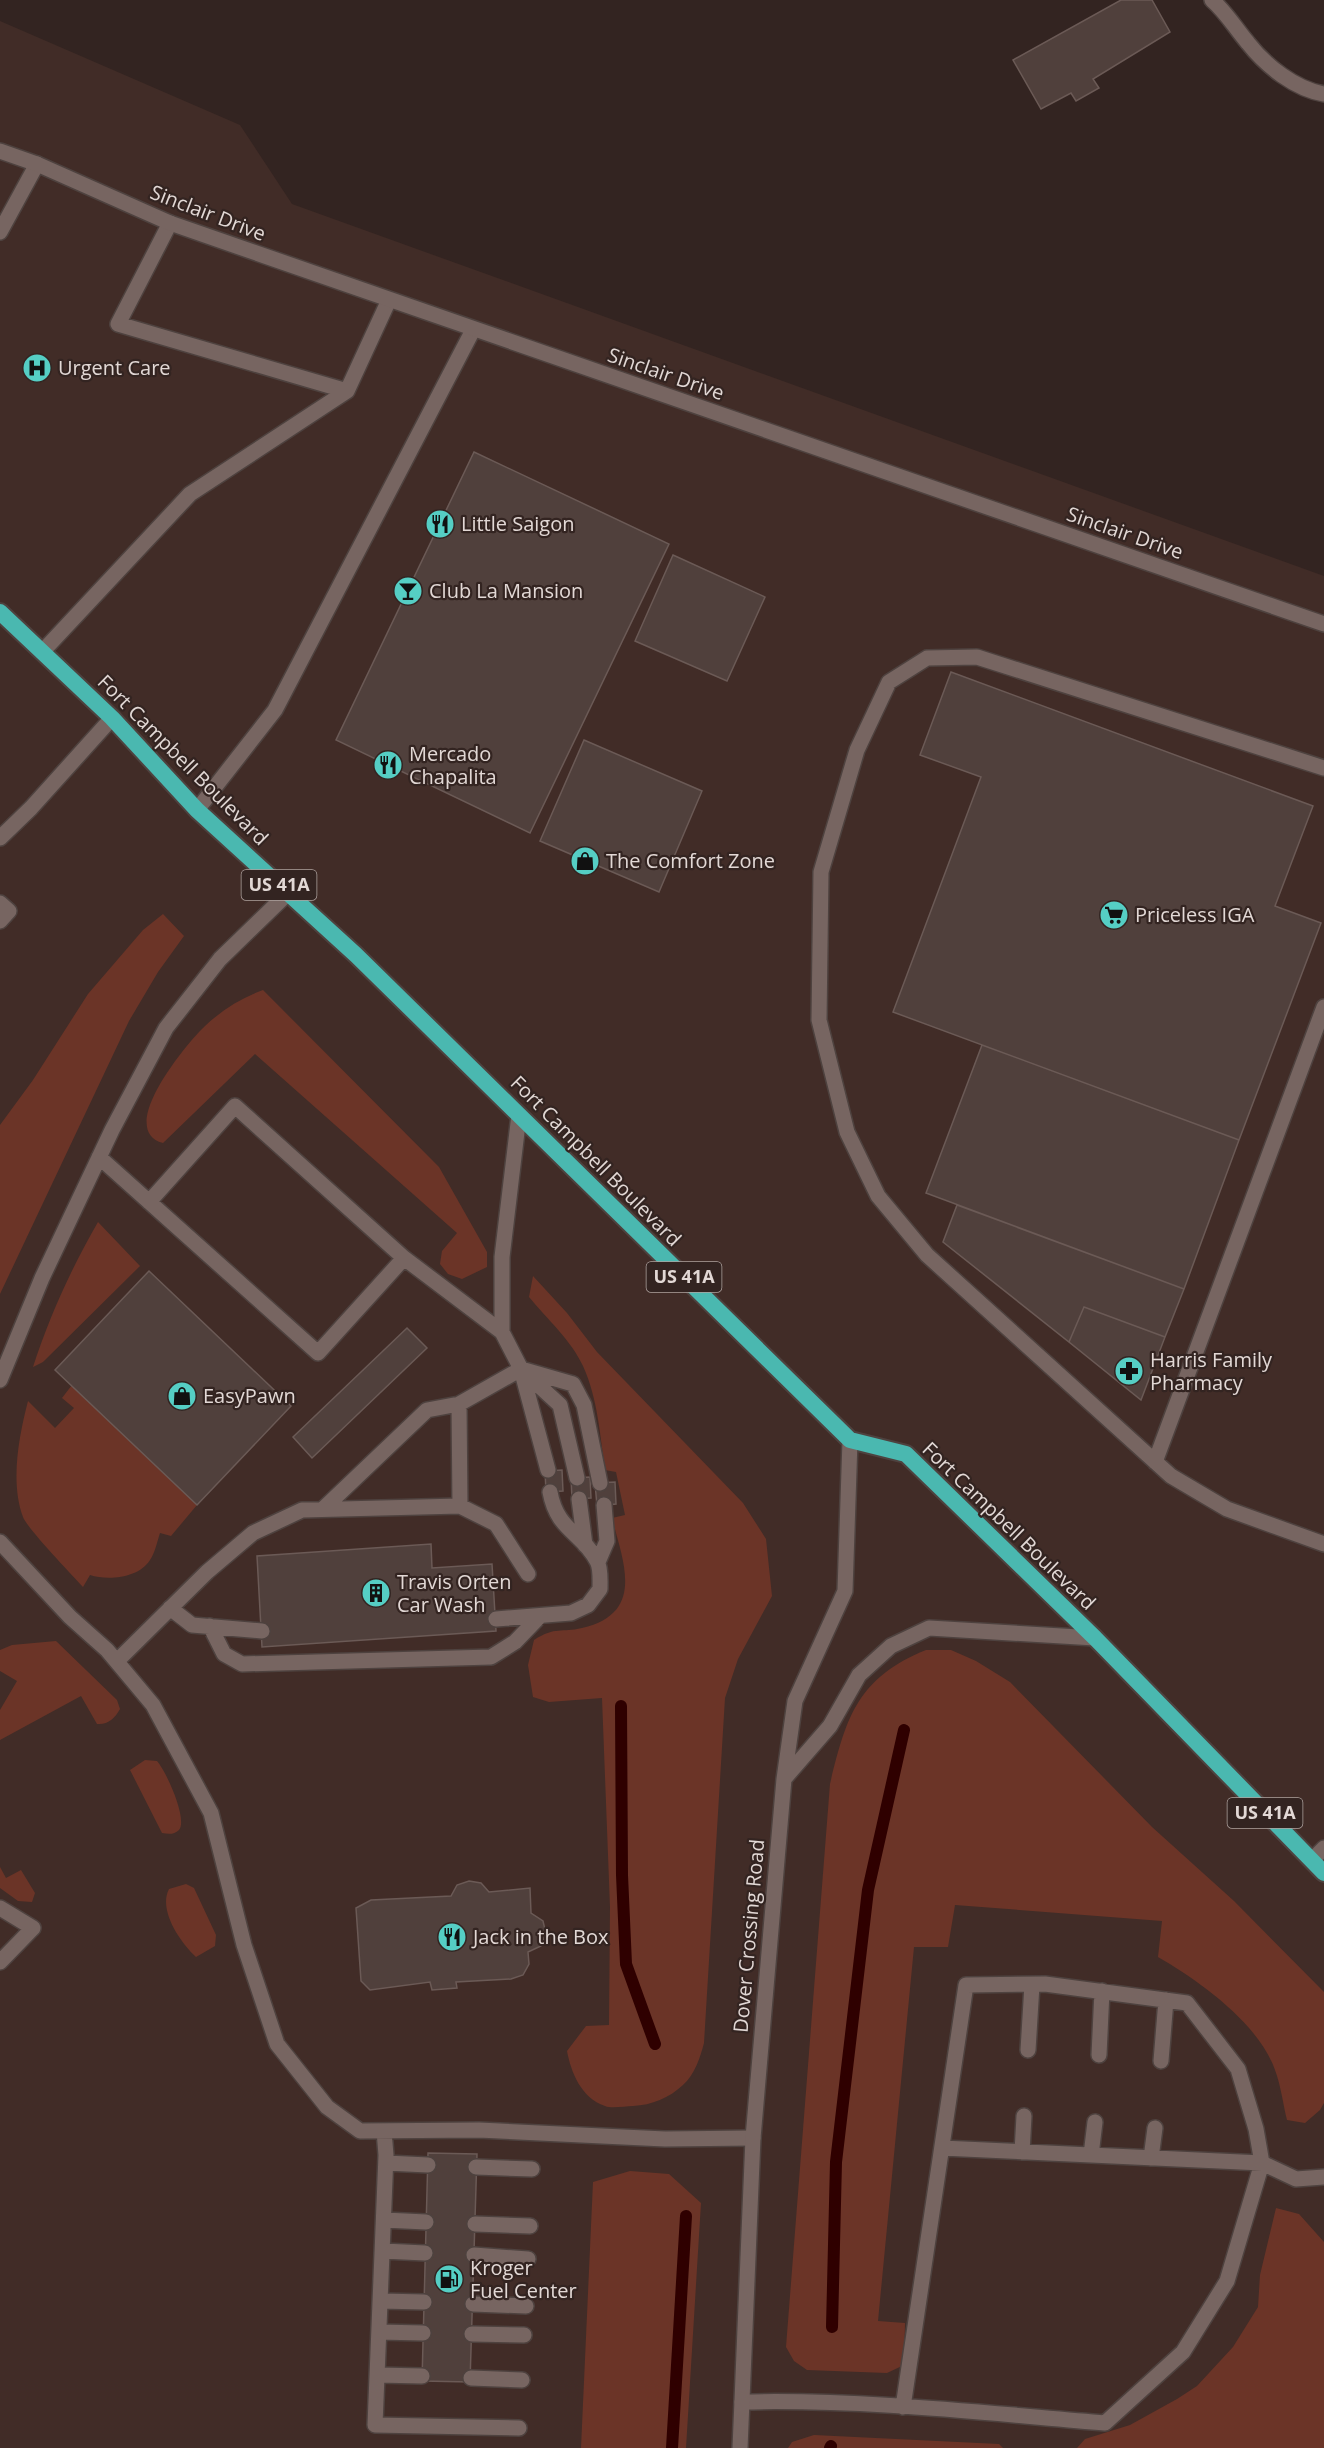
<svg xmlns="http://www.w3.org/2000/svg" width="1324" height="2448" viewBox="0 0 1324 2448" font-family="'Open Sans',sans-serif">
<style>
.built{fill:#412c27}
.green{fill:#6b3427}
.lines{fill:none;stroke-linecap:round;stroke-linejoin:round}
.stream{stroke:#2f0000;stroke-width:12}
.building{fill:#50403c;stroke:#6b5a56;stroke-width:1.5}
.service-casing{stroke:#4e423f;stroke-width:18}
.minor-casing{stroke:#4e423f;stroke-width:18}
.secondary-casing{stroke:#4e423f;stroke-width:18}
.trunk-casing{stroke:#4e423f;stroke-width:20}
.service{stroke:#776561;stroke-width:15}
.minor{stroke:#776561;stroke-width:15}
.secondary{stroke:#776561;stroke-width:15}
.trunk{stroke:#4ab8b0;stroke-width:16}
.labels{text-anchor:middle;stroke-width:4.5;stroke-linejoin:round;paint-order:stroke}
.shield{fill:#332421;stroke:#aea29f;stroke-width:1.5}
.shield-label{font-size:18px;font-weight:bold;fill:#e2d8d5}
.street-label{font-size:20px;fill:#e2d8d5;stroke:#332421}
.poi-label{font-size:20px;fill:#e2d8d5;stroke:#332421;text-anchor:start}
</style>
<rect width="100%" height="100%" fill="#332421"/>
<!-- built -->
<path class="built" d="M 0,21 L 240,125 L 292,204 L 1324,576 L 1324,2448 L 0,2448 Z"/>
<!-- green -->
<path class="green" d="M 163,914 L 184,936 L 158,972 L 129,1021 L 0,1294 L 0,1125 L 33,1080 L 88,994 L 143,930 Z
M 263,990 L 439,1167 L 487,1252 L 487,1267 L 462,1279 L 448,1274 L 440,1264 L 442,1251 L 457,1233 L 255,1054 L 163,1143 C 115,1130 186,1044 205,1026 C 222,1010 241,998 263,990 Z
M 98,1222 L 140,1266 L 43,1362 L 33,1367 C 50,1315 71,1269 98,1222 Z
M 533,1276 L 567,1313 L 597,1352 L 743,1503 L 766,1539 L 772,1596 L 738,1659 L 725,1698 L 704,2043 C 700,2058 695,2074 683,2085 C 669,2098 652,2105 633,2106 C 625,2106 612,2109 605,2106 C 581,2098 571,2072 567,2051 L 586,2026 L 609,2025 L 610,1907 L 602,1698 L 549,1702 L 533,1697 L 528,1665 L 534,1640 C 556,1626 561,1633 582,1628 C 646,1613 623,1562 612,1518 L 625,1515 L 616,1472 L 605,1470 C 600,1436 598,1399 583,1366 C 571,1340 547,1319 529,1297 Z
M 72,1385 L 197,1505 L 171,1536 L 160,1533 C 157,1542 155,1553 150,1560 C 139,1578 108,1581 90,1575 L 83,1587 C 72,1575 27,1528 23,1517 C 10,1482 19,1436 28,1401 L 55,1428 L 74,1408 L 62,1398 Z
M 56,1641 L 117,1700 L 120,1709 C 115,1718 108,1725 97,1724 L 81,1696 L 0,1740 L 0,1710 L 17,1681 L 0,1671 L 0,1650 L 12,1645 Z
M 926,1650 L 951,1650 L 976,1661 L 1010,1682 L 1152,1827 L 1234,1901 L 1324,1992 L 1324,2103 L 1320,2110 L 1305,2123 L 1287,2120 C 1283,2104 1281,2086 1275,2070 C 1259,2024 1200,1981 1158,1957 L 1162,1921 L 955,1905 L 948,1947 L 914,1947 L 878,2321 L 905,2323 L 904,2365 L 887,2373 L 807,2370 L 794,2361 L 786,2347 L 830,1784 C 846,1718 857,1678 926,1650 Z
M 145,1760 L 157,1761 C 166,1771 188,1819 179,1830 C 174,1835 168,1834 162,1833 L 130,1770 Z
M 0,1867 L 6,1878 L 21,1870 L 35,1893 L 32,1902 L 18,1901 L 0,1888 Z
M 186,1884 L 194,1888 L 216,1935 L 215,1946 L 196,1957 C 180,1942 158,1910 169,1889 Z
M 630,2171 L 669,2174 L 701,2203 L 686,2448 L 581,2448 L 593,2182 Z
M 1276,2208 L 1299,2214 L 1324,2242 L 1324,2448 L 1077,2448 L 1085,2439 L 1130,2425 L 1177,2399 L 1197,2386 L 1233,2347 L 1258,2307 L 1260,2275 Z
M 814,2435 L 999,2444 L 1003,2448 L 788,2448 L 792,2442 Z"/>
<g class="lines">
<!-- stream -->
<path class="stream" d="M 621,1706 L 622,1875 L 626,1964 L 655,2044
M 832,2327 L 836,2162 L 868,1890 L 904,1730
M 672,2448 L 686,2216
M 830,2448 L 831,2446"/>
</g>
<!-- building -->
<path class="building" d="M 1121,0 L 1152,0 L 1170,32 L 1093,79 L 1099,88 L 1076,101 L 1071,93 L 1041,109 L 1013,60 Z
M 474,452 L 669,544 L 530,833 L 336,740 Z
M 673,555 L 765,597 L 727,681 L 635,641 Z
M 951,672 L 1313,806 L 1275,906 L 1321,923 L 1239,1140 L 893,1012 L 981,777 L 920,755 Z
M 584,740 L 702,791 L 659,892 L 540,841 Z
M 982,1045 L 1239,1140 L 1184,1289 L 926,1193 Z
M 957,1205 L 1184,1289 L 1165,1337 L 1084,1307 L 1069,1342 L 943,1242 Z
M 149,1271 L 291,1406 L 197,1505 L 55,1370 Z
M 1084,1307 L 1165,1337 L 1141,1400 L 1069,1342 Z
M 407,1328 L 427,1348 L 312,1458 L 293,1437 Z
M 562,1470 L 563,1491 L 546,1492 L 545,1471 Z
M 590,1477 L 591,1498 L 572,1499 L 571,1478 Z
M 615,1482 L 616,1504 L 597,1506 L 595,1483 Z
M 431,1544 L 432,1568 L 492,1564 L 496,1631 L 262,1647 L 257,1556 Z
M 469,1881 L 481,1883 L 489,1892 L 530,1888 L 531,1913 L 543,1921 L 546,1934 L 541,1946 L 528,1952 L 529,1964 L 523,1975 L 511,1979 L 456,1982 L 457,1988 L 432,1990 L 430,1982 L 370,1990 L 361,1981 L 356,1908 L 371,1900 L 451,1896 L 457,1885 Z
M 428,2153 L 477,2154 L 470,2382 L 422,2381 Z"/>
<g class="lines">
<!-- service casing -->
<g class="service-casing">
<path id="service" d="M 1212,0 C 1226,12 1236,29 1248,43 C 1266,66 1295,89 1324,94
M 170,223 L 118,324 L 347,391
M 0,232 L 37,164
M 43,651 L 190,494 L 347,391 L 389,300
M 1324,768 L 977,657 L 927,658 L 889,682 L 857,750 L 821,872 L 819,1020 L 847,1132 L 878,1196 L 927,1255 L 1171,1476 L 1227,1509 L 1324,1544
M 197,810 L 275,710 L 473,330
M 0,838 L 31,808 L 112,718
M 0,903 L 9,911 L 0,921
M 99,1157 L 318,1353 L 404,1258 L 235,1106 L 149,1202
M 404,1258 L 502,1332 L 521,1369 L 548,1470
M 502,1332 L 502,1257 L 519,1115
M 523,1371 L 560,1405 L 577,1478
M 0,1380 L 42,1278 L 112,1130 L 166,1028 L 220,959 L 288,893
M 459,1404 L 460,1506
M 1155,1462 L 1324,1007
M 579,1499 L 585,1545
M 323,1509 L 427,1410 L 459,1404 L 521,1369 L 573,1384 L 584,1405 L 600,1483
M 0,1542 L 70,1617 L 107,1650 L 153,1705 L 211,1813 L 244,1945 L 277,2044 L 327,2107 L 360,2131 L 479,2130 L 665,2139 L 753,2138
M 598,1562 L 607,1541 L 604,1505
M 170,1608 L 192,1625 L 262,1631
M 496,1619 L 571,1613 L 588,1605 L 600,1589 C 600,1581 601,1568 597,1561 C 582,1532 557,1531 550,1492
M 210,1626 L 224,1654 L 242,1664 L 491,1657 L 515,1642 L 540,1616
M 117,1661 L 207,1572 L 253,1533 L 302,1510 L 460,1506 L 496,1524 L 528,1574
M 1312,1860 L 1324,1848
M 0,1908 L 33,1928 L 0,1962
M 1028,2050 L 1032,1985
M 1099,2055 L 1102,1991
M 1161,2061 L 1166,2000
M 384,2131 L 386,2155 L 375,2425 L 519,2428
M 942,2148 L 1262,2163 L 1296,2179 L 1324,2177
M 1022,2152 L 1024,2116
M 1091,2155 L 1095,2122
M 1151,2158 L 1155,2128
M 386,2163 L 428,2165
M 476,2167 L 532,2169
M 384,2220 L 426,2222
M 475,2224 L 530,2226
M 383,2251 L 425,2253
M 474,2255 L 528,2259
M 381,2301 L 424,2302
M 473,2304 L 526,2306
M 379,2332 L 423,2333
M 472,2334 L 524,2335
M 378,2375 L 422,2376
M 471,2378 L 522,2380
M 742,2402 C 863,2399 985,2413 1105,2423 L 1183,2352 L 1227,2281 L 1262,2163 L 1256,2129 L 1238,2069 L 1187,2003 L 1045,1984 L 966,1985 L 903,2407"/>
</g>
<!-- minor casing -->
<g class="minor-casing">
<path id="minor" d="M 0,151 L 37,164 L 170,223 L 1324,624"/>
</g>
<!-- secondary casing -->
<g class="secondary-casing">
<path id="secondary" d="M 784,1779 L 830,1726 L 859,1675 L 891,1646 L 929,1628 L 1095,1638
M 740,2448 L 753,2138 L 784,1779 L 795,1701 L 845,1591 L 850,1440"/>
</g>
<!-- trunk casing -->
<g class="trunk-casing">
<path id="trunk" d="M 0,612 L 112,718 L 197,810 L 356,955 L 850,1440 L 906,1454 L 1095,1638 L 1324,1873"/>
</g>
<!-- service -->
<use href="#service" class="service"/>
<!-- minor -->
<use href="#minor" class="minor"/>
<!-- secondary -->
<use href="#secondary" class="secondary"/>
<!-- trunk -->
<use href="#trunk" class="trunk"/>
</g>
<!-- icons -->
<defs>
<g id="hospital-disc" transform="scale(1.5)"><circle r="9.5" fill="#55cec4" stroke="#332421"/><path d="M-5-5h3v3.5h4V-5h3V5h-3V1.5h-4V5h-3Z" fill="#111"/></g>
<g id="restaurant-disc" transform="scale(1.5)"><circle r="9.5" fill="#55cec4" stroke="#332421"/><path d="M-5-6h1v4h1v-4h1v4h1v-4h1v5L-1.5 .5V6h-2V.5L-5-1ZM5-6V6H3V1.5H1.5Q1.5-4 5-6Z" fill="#111"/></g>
<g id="bar-disc" transform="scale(1.5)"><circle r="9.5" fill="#55cec4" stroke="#332421"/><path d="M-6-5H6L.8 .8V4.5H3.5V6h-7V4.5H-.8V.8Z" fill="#111"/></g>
<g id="shop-disc" transform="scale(1.5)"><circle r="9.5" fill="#55cec4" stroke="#332421"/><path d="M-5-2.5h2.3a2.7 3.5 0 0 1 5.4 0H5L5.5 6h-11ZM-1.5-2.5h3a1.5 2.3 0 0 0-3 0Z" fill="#111"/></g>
<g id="supermarket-disc" transform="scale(1.5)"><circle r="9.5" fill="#55cec4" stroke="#332421"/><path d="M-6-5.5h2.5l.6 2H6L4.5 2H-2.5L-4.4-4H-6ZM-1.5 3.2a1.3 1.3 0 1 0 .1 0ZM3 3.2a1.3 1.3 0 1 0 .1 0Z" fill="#111"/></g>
<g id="pharmacy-disc" transform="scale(1.5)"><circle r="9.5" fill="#55cec4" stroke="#332421"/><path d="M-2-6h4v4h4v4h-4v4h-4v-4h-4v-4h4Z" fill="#111"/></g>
<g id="building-disc" transform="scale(1.5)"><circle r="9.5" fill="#55cec4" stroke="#332421"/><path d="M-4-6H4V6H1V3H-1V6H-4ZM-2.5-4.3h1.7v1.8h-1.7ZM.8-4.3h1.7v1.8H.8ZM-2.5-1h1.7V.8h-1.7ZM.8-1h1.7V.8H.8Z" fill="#111"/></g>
<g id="fuel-disc" transform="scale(1.5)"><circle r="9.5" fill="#55cec4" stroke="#332421"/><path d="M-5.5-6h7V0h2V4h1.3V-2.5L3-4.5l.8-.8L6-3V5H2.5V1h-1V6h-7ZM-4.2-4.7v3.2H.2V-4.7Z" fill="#111"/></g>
</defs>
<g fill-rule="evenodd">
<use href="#hospital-disc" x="37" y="368"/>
<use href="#restaurant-disc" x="440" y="524"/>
<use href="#bar-disc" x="408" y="591"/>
<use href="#restaurant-disc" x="388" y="765"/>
<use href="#shop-disc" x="585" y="861"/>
<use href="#supermarket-disc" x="1114" y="915"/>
<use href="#pharmacy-disc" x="1129" y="1371"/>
<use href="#shop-disc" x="182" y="1396"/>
<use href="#building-disc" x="376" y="1593"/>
<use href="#restaurant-disc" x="452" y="1937"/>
<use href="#fuel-disc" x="449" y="2279"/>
</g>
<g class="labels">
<!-- shield labels -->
<g class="shield">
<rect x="241.5" y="870" width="75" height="30" rx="4.5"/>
<rect x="646.5" y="1262" width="75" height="30" rx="4.5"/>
<rect x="1227.5" y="1798" width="75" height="30" rx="4.5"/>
</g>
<g class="shield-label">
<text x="279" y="891">US 41A</text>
<text x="684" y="1283">US 41A</text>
<text x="1265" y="1819">US 41A</text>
</g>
<!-- street labels -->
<g class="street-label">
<text transform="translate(208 213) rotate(21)" y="7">Sinclair Drive</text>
<text transform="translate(666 374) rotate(19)" y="7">Sinclair Drive</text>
<text transform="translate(1125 533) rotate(19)" y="7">Sinclair Drive</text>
<text transform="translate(183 760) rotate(45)" y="7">Fort Campbell Boulevard</text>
<text transform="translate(596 1161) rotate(45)" y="7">Fort Campbell Boulevard</text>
<text transform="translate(1009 1526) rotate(44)" y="7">Fort Campbell Boulevard</text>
<text transform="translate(749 1936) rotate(-85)" y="7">Dover Crossing Road</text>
</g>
<!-- poi labels -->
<g class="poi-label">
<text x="58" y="375">Urgent Care</text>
<text x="461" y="531">Little Saigon</text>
<text x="429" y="598">Club La Mansion</text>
<text x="409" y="761">Mercado<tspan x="409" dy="23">Chapalita</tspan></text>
<text x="606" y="868">The Comfort Zone</text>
<text x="1135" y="922">Priceless IGA</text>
<text x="1150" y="1367">Harris Family<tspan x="1150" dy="23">Pharmacy</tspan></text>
<text x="203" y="1403">EasyPawn</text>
<text x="397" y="1589">Travis Orten<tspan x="397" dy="23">Car Wash</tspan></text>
<text x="473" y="1944">Jack in the Box</text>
<text x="470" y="2275">Kroger<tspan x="470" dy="23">Fuel Center</tspan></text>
</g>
</g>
</svg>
